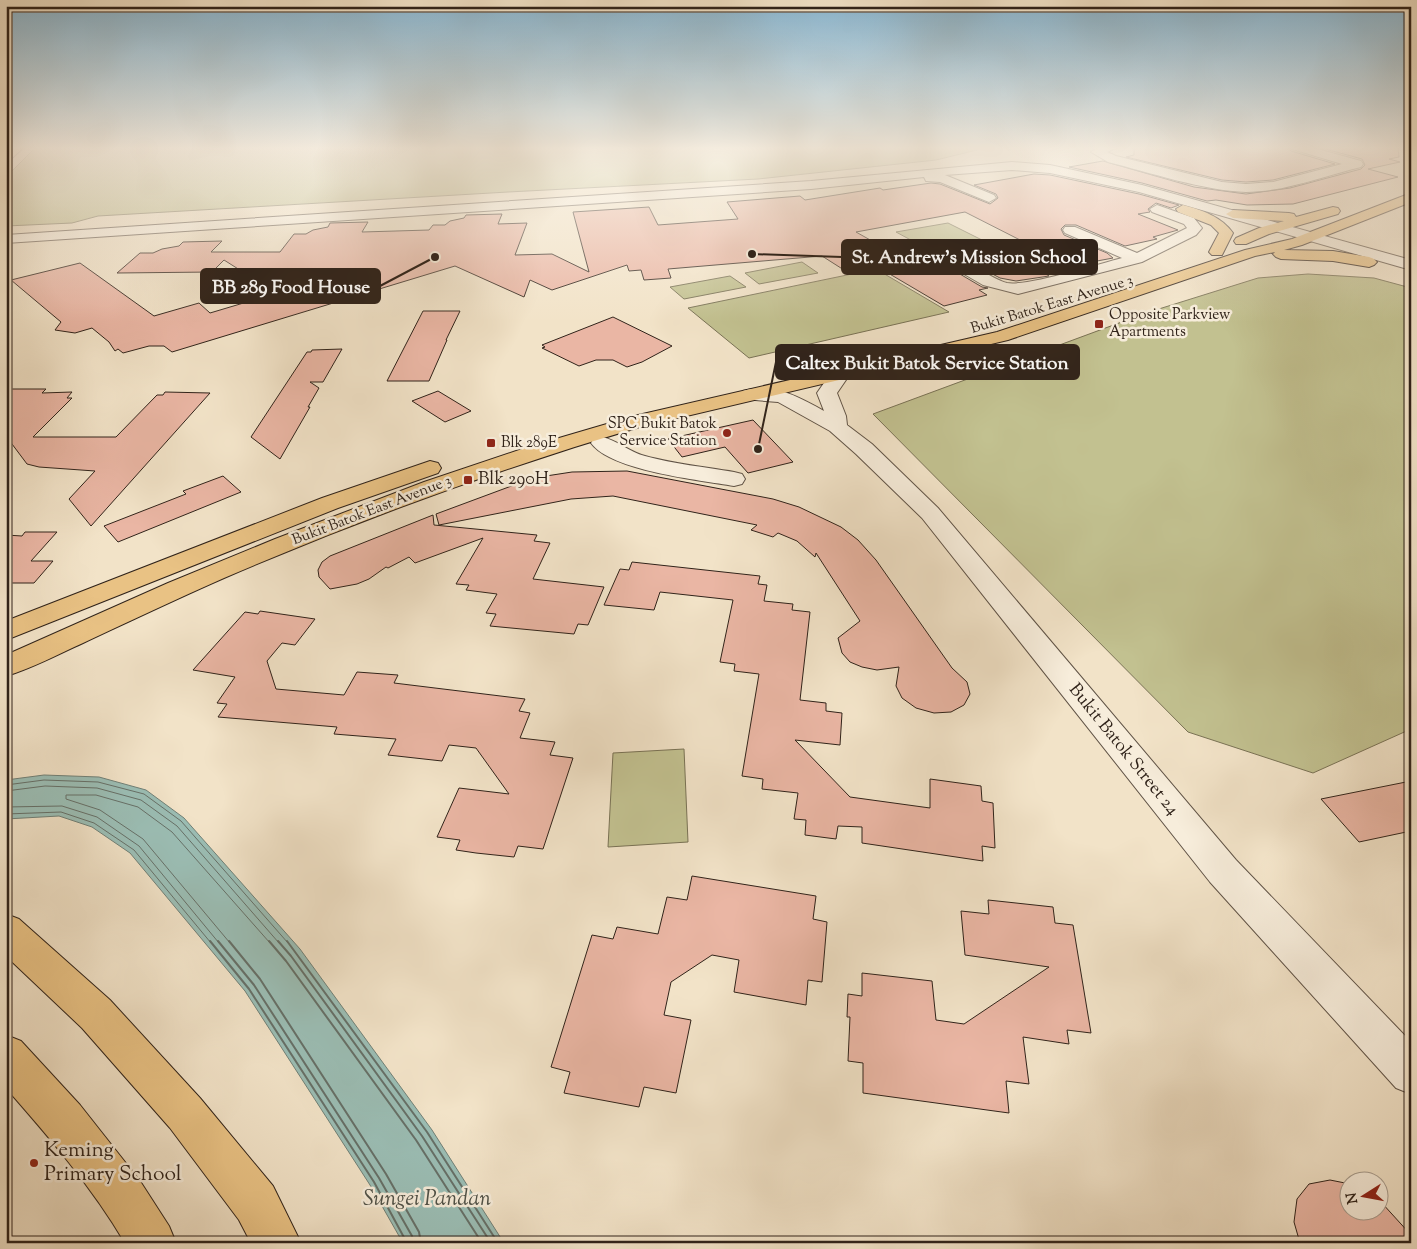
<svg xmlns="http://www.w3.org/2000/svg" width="1417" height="1249" font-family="'Sorts Mill Goudy',serif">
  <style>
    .green { fill: #c2c190; stroke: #797255 }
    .water { fill: #9bbeb5; stroke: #708077 }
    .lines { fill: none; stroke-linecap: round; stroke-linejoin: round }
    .shore-far1 { stroke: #667068; stroke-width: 1 }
    .shore { stroke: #667068; stroke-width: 2 }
    .building { fill: #eab6a4; stroke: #30231a }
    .minor-casing { stroke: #605346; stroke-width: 2 }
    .major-casing { stroke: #30231a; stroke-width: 2 }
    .minor { fill: #f7eddb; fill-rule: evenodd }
    .major { fill: #e9c284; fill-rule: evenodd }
    .poi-dot { fill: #8f2418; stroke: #f7eddb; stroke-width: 2 }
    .labels { text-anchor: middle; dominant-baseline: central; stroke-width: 5; stroke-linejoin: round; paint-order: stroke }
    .far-street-label { font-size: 15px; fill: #30231a; stroke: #f7eddb }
    .far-poi-label { font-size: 15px; fill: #30231a; stroke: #f7eddb; text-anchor: start }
    .poi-label { font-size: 18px; fill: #30231a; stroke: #f7eddb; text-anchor: start }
    .street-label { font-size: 18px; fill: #30231a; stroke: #f7eddb }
    .near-poi-label { font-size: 21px; fill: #30231a; stroke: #f7eddb; text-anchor: start }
    .near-water-label { font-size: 22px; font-style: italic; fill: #505248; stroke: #f7eddb }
    .leader { fill: none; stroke: #30231a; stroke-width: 2 }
    .callout-dot { fill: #30231a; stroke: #f7eddb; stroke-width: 2 }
    .callout { fill: #30231a; stroke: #30231a; stroke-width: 2 }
    .callout-label { font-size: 19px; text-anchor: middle; font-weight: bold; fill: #fff }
  </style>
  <rect width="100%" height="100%" fill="#f2e3c8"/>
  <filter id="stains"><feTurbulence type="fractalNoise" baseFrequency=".004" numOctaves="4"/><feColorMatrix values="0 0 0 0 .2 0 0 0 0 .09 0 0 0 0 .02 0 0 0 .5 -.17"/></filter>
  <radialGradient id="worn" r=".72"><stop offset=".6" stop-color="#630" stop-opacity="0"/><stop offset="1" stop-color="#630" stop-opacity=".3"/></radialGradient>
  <!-- green -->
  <path class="green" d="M36 147H977V150L936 160 758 179 508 192 98 216 72 223 6 226V177Z
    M948 223 986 242 933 252 896 232Z
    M802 262 818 273 759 284 745 273Z
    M876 269 949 312 749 358 688 308Z
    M1308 274 1374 278 1411 288V729L1313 773 1188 732 873 414 1146 313 1258 278Z
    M730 276 746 287 684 299 670 287Z
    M684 749 688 842 608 847 613 753Z"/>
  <!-- water -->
  <path class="water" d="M44 775 99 777 146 790 184 818 300 949 432 1130 504 1243H403L370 1185 245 991 130 853 92 827 59 816 6 819V780Z"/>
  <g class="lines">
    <!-- shore-far1 -->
    <path class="shore-far1" d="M6 785 44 780 98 782 144 794 181 821 288 943
      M6 791 45 786 97 788 141 800 177 826 279 943
      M6 807 62 806 97 817 139 846 219 943
      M6 814 61 812 94 823 134 850 211 943
      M230 943 143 839 100 810 66 799V795H96L138 807 172 832 270 943"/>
    <!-- shore -->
    <path class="shore" d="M210 941 249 989 374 1182 407 1243
      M218 941 254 985 379 1178 412 1236 413 1243
      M229 941 260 979 386 1174 419 1232 421 1243
      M269 941 286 961 416 1140 482 1243
      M278 941 291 956 422 1136 491 1243
      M287 941 427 1132 498 1243"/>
  </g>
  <!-- building -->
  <path class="building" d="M1134 147H1288L1291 151 1335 164 1273 180 1246 182 1222 180 1126 157 1134 155Z
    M1318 147H1398L1399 157 1389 159 1400 162 1368 169 1398 177 1293 204 1247 205 1216 200 1207 201 1142 183 1069 167 1103 161 1194 187 1246 194 1290 188 1361 169 1365 165 1362 159Z
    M1034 174 1050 175 1139 194 1179 205 1171 208 1156 203 1148 209 1150 212 1138 214 1178 230 1153 237 1157 239 1125 246 1076 225H1065L1061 229 1064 235 1107 253 1113 258 1044 271 1049 274H1046L1049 276 1016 281 1000 278 958 256 982 252 979 249 1024 242 965 212 856 232 913 264 936 260 982 287 988 288 979 290 987 295 944 306 871 263 844 270 822 256 668 269 671 278 644 280 641 270 629 271 627 265 552 290 530 280 524 297 455 266 172 352 164 346H149L123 353 118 349 115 351 109 342 92 328 75 333 55 330 61 322 11 280 80 263 154 316 199 303 210 313 277 293 262 284 302 271 243 272 224 260 212 272 117 273 140 253H153L162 249 179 246 183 242 222 241 211 252H280L294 234H306L313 230 328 227 330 223 368 222 362 232 429 230 433 225H445L450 221 464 218 466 215 502 214 498 224 527 223 515 255 552 254 589 272 573 212 649 207 658 225 738 219 727 202 800 196 805 200 880 188 883 190 931 183 940 184 990 204 998 198 996 194 974 185Z
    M423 311H460L446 340H447L429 381H387Z
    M613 317 672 346 642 362 627 367 613 360H596L579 366 542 348 545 347 542 345Z
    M342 349 323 382H310L319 388 308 407H310L280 459 251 437 307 352H311L312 350Z
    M6 389H46L42 393 72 392 67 398H72L33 437H116L157 395H163L165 392 210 393 91 526 69 499 95 471 39 467 27 464 6 436Z
    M438 391 471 411 445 422 412 401Z
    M753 420 793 462 748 473 725 447 682 457 668 439Z
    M627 471 773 499 799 507 841 527 858 540 876 560 952 668 967 682 970 694 964 705 951 712 934 713 916 708 902 698 896 686 899 667 877 670 862 667 850 662 842 653 838 638 860 621 816 553 815 557 797 541 778 533 773 537 751 530 757 525 613 496 571 499 439 525 436 514 533 478 572 472Z
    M223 476 241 492 118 542 104 526 186 494 183 491Z
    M433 515 434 525 537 535 534 541 550 543 533 579 604 587 588 625 578 624 574 634 490 626 496 614 486 613 497 594 466 590 469 585 456 584 483 538 415 563 409 557 388 568 386 567 369 579 357 584 330 589 319 577 318 570 322 562 330 556Z
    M25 532H57L31 561H53L34 583H11L6 588V535L22 536Z
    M632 562 760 576 758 584 767 585 764 601 793 604 792 610 810 612 800 700 826 703V711L842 713 840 745 795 740 850 797 930 808V779L981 786 982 801 993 803 995 848 982 846 983 861 862 843V827L838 826 836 839 805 835 806 820 794 819 798 793 762 789 763 779 742 776 759 674 734 671 735 664 720 662 733 600 660 592 654 610 604 605 620 569 629 570Z
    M260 611 315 619 295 645 282 643 267 661 276 689 344 695 357 672 398 675 394 683 525 699 519 711 530 713 520 738 555 742 550 755 573 758 543 849 518 846 514 857 476 853 456 850 460 840 437 837 459 788 509 794 476 748 449 745 442 761 388 755 396 739 334 734 337 727 218 717 227 704 217 703 235 677 193 670 245 612 258 614Z
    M1411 781V831L1359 842 1321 799Z
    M692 876 816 896 813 919 827 922 822 982 808 980 806 1005 734 992 739 960 712 955 671 982 664 1015 691 1020 676 1093 644 1087 639 1107 564 1093 570 1072 551 1067 592 935 613 939 617 927 658 934 667 897 687 900Z
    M988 900 1053 907 1055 923 1073 925 1091 1033 1067 1030 1069 1044 1023 1037 1029 1084 1006 1081 1009 1113 863 1093V1063L848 1061 850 1017H847L848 994 862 996V973L932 981 936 1020 964 1024 1049 967 965 955 961 911 989 914Z
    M1330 1180 1350 1184V1212H1380V1201L1381 1202 1411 1235V1243H1300L1294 1222 1297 1199 1309 1184Z"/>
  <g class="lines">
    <defs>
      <path id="minor" d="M1099 147H1118L1107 152 1116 156 1222 182 1246 184 1273 182 1342 164 1292 149 1290 147H1310L1361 161 1363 164 1361 167C1324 176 1284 192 1246 192 1205 191 1148 172 1108 162L1091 152Z
        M1400 147H1411V152Z
        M1012 162 1050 165 1142 185 1411 260V270L1139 192 1050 173 1012 170 945 175 994 195 996 198 989 202 940 182 926 181 924 177 811 189 6 243V235L811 181Z
        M1157 205 1194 218 1202 228 1196 235 1142 262 1018 294 983 285 938 259 935 256 938 253C955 249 987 278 1007 283 1025 287 1099 264 1122 258L1065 233 1063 230 1065 227H1075L1137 253 1187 228 1184 224 1152 212 1150 209Z
        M840 368 847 370 850 374 837 393 846 416 847 425 872 444 938 508 1236 860 1411 1042V1094L1396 1088 1210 882 922 518 856 454 830 431 778 402 743 399 740 395 743 391C774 383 797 396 824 411L817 393 833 370Z
        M602 437C617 440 629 452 645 456 674 464 705 467 734 472L742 474 745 479 742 484 734 486C700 480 611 471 591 443L594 438Z"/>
      <path id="major" d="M10 147H24L10 160 6 161V151Z
        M1411 193V202L1302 245 1284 250 1333 251 1369 257 1374 259 1377 262 1374 265 1369 267 1333 261 1281 259 1276 257 1273 254 1275 252 1255 256 1008 340 640 427C498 469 359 520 224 578 176 599 130 621 83 643 58 654 33 668 6 676V655L168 583 275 539 424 482 525 448 634 416 997 332 1245 250 1292 239Z
        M1183 205C1202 210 1222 217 1233 233L1222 255H1212L1209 252 1219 233 1211 225 1178 212 1176 209Z
        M1333 207 1338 208 1340 211 1338 214 1269 234 1246 244H1236L1234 241 1236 238 1259 228 1284 221 1233 218 1226 214 1233 210 1289 213 1294 214 1296 217Z
        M430 461 438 463 441 468 438 473 338 508 6 640V621L322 498Z
        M6 914 19 919 110 1000 200 1098 273 1186 301 1243H251L239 1220 170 1128 82 1028 6 956Z
        M6 1035 21 1041 80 1105 140 1181 169 1226 176 1243H125C92 1187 49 1137 6 1088Z"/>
    </defs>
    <!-- minor casing -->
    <use href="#minor" class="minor-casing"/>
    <!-- major casing -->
    <use href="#major" class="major-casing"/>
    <!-- minor -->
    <use href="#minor" class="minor"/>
    <!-- major -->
    <use href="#major" class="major"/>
  </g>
  <!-- sky -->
  <linearGradient id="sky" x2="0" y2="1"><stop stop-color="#89b8d4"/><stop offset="0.46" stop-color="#f9f2e6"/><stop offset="1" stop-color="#f9f2e6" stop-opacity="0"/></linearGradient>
  <rect width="1417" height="322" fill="url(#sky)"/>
  <!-- markers -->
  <g class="poi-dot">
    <rect x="1094" y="319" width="10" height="10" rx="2.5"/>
    <circle cx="727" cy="433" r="5"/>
    <rect x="486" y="438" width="10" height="10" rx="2.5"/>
    <rect x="463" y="475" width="10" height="10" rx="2.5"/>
    <circle cx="34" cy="1163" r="5"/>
  </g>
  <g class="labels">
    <!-- far-street labels -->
    <g class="far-street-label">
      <text transform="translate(1052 305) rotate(-17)">Bukit Batok East Avenue 3</text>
      <text transform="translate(372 511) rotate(-21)">Bukit Batok East Avenue 3</text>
    </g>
    <!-- far-poi labels -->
    <g class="far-poi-label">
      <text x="1109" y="315">Opposite Parkview<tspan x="1109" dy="17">Apartments</tspan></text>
      <text x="717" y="424" text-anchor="end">SPC Bukit Batok<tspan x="717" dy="17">Service Station</tspan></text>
      <text x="501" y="443">Blk 289E</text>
    </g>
    <!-- poi labels -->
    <g class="poi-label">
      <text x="478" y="480">Blk 290H</text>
    </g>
    <!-- street labels -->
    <g class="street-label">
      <text transform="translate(1123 750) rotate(51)">Bukit Batok Street 24</text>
    </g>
    <!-- near-poi labels -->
    <g class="near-poi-label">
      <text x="44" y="1151">Keming<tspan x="44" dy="24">Primary School</tspan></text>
    </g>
    <!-- near-water labels -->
    <g class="near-water-label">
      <text x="427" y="1200">Sungei Pandan</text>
    </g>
  </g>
  <!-- callouts -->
  <path class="leader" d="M752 254L842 257M435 257L380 286M758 449L776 362"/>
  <g class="callout-dot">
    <circle cx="752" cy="254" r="5"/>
    <circle cx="435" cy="257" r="5"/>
    <circle cx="758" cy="449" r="5"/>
  </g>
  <g class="callout">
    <rect x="842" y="240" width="255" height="34" rx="5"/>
    <rect x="201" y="269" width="179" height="34" rx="5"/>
    <rect x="776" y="345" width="303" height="34" rx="5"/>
  </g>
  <g class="callout-label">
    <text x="969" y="263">St. Andrew's Mission School</text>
    <text x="291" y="293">BB 289 Food House</text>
    <text x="927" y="369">Caltex Bukit Batok Service Station</text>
  </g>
  <!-- margin -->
  <rect width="1417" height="1249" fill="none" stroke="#f2e3c8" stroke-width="25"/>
  <rect x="8" y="8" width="1402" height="1234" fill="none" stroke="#30231a" stroke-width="2.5"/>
  <rect x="12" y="12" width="1392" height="1224" fill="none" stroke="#30231a"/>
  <!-- north arrow -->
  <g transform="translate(1364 1196) rotate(259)"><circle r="24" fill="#f7eddb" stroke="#a79c8e"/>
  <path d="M0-4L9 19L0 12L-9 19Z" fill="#8f2418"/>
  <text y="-8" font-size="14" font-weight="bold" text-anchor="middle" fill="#30231a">N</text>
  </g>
  <rect width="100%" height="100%" filter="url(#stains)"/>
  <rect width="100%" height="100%" fill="url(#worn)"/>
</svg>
